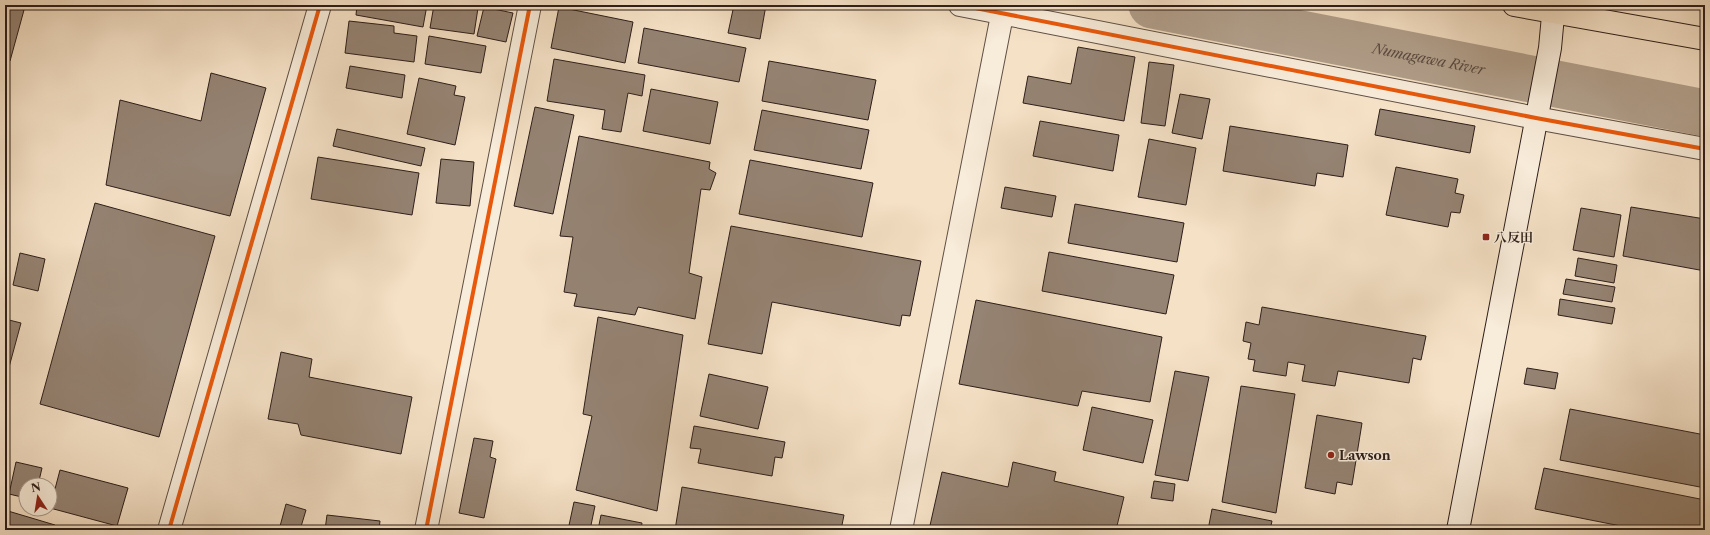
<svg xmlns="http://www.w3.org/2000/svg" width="1710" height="535" font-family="'Libre Caslon Text','Noto Serif JP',serif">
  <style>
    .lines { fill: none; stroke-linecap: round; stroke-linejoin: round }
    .river { stroke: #b19f8b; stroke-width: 47 }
    .building { fill: #958373; stroke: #2d1e19 }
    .street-casing { stroke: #5f4f44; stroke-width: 24 }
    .secondary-casing { stroke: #2d1e19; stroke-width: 24 }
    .highway-casing { stroke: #2d1e19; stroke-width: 24 }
    .street { stroke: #f8ecda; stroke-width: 22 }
    .secondary { stroke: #f8ecda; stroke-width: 22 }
    .highway { stroke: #f5e1c6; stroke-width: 22 }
    .cycleway-casing { stroke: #f8ecda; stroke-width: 6 }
    .cycleway { stroke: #e8590c; stroke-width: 4 }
    .poi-dot { fill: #8f2418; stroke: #f8ecda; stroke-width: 1.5 }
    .labels { text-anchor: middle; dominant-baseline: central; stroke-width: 3; stroke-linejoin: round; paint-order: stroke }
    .poi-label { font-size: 13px; font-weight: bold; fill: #2d1e19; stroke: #f8ecda; text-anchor: start }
    .water-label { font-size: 14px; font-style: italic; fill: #5b4b41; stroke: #f8ecda }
  </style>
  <rect width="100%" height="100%" fill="#f5e1c6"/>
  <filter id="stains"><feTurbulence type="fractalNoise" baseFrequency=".005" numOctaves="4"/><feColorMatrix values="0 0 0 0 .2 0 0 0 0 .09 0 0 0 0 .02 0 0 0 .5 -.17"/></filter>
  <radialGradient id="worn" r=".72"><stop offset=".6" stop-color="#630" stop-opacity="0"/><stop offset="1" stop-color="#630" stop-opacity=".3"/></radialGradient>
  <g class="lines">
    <!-- river -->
    <path class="river" id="s1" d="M1152 5 1705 113"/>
  </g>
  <!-- building -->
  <path class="building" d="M5 5 24 10 10 61 5 60Z
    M357 5H427L423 27 356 15Z
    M434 5H458L478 8 474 34 430 28Z
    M734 5H766L760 39 728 33Z
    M484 7 513 13 506 42 477 36Z
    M559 7 633 22 625 63 551 48Z
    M349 21 394 26V33L417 36 414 62 345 53Z
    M644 28 746 48 739 82 638 63Z
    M429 36 486 46 481 73 425 64Z
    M1078 47 1135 57 1124 121 1023 103 1028 76 1071 84Z
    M554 59 645 75 642 96 628 93 621 132 602 129 605 110 547 101Z
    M769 61 876 80 868 120 762 101Z
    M1149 62 1174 65 1165 126 1141 123Z
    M350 66 405 75 402 98 346 88Z
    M211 73 266 88 230 216 106 185 120 100 201 121Z
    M419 78 456 86 454 95 465 97 455 145 407 134Z
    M651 89 718 102 710 144 643 131Z
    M1180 94 1210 99 1202 139 1172 133Z
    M535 107 574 115 553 214 514 206Z
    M1380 109 1475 126 1470 153 1375 135Z
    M762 110 869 130 861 169 754 150Z
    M1040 121 1119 135 1113 171 1033 156Z
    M1230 126 1348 145 1343 177 1317 173 1315 186 1223 171Z
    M337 129 425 148 421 166 333 146Z
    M579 136 710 162 709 169 716 173 710 190 701 189 689 273 702 277 695 319 638 307 635 315 574 306 577 294 564 292 573 237 560 236Z
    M1149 139 1196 148 1186 205 1138 197Z
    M318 157 419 173 412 215 311 199Z
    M441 159 474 162 470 206 436 203Z
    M750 160 873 183 862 237 739 214Z
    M1396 167 1458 179 1455 193 1464 195 1460 213 1451 212 1448 227 1386 215Z
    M1005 187 1056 196 1052 217 1001 208Z
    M95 203 215 236 159 437 40 404Z
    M1075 204 1184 223 1177 262 1068 243Z
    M1631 207 1705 219V271L1623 256Z
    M1581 208 1621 215 1614 257 1573 250Z
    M731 226 921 261 910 316 902 315 900 326 772 302 762 354 708 344Z
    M1049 252 1174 275 1166 314 1042 291Z
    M20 253 45 259 38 291 13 285Z
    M1578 258 1617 265 1614 283 1575 276Z
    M1566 279 1615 287 1612 302 1563 294Z
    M1560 299 1615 308 1612 324 1558 315Z
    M976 300 1162 337 1150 402 1082 391 1078 406 959 384Z
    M1262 307 1426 336 1421 360 1413 358 1409 383 1338 371 1335 386 1302 381 1305 365 1288 362 1286 376 1253 371 1255 360 1248 359 1251 343 1243 341 1246 322 1259 325Z
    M598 317 683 335 657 511 576 490 592 416 583 414Z
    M5 319 21 323 5 382Z
    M281 352 312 359 309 377 412 397 401 454 301 435 298 424 268 419Z
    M1527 368 1558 373 1555 389 1524 384Z
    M1175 371 1209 377 1188 481 1155 475Z
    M709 374 768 387 758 429 700 416Z
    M1241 386 1295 394 1276 513 1222 502Z
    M1092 407 1153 420 1143 463 1083 450Z
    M1570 409 1705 435V488L1560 460Z
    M1317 415 1362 423 1352 485 1337 482 1335 494 1305 488Z
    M694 426 785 442 782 458 775 457 772 476 698 463 701 449 690 448Z
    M474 438 493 441 490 457 496 459 484 518 459 513Z
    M16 462 42 468 38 485H26V498L9 494Z
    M1013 462 1056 472 1054 481 1124 497 1116 530H929L942 472 1008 487Z
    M1544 468 1705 500V530H1641L1535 509Z
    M60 470 128 488 117 526 50 508Z
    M1154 481 1175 484 1173 501 1151 498Z
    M682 487 844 515 841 530H675Z
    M574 502 595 506 590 530H568Z
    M286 504 306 510 300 530H279Z
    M1212 509 1272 521 1270 530H1208Z
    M8 511 55 525 54 530H5V521Z
    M327 515 380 521 379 530H325Z
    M601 515 642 523 641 530H598Z"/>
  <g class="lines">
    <defs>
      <path id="street" d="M960 5 1536 118 1705 149
        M169 530 320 5
        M426 530 530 5
        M901 530 1004 5"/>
      <path id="secondary" d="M1458 530 1550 48 1554 5"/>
      <path id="highway" d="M1514 5 1705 39"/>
    </defs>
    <!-- street casing -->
    <use href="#street" class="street-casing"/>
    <!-- secondary casing -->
    <use href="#secondary" class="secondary-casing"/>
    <!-- highway casing -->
    <use href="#highway" class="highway-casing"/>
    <!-- street -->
    <use href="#street" class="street"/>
    <!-- secondary -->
    <use href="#secondary" class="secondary"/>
    <!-- highway -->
    <use href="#highway" class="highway"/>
    <defs>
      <path id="cycleway" d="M960 5 1536 118 1705 149
        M169 530 320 5
        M426 530 530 5"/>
    </defs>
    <!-- cycleway casing -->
    <use href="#cycleway" class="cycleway-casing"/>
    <!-- cycleway -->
    <use href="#cycleway" class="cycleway"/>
  </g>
  <!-- markers -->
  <g class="poi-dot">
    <rect x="1482" y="233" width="8" height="8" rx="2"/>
    <circle cx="1331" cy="455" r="4"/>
  </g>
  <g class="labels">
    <!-- poi labels -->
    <g class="poi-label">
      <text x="1494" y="237">八反田</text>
      <text x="1339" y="455">Lawson</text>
    </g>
    <!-- water labels -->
    <g class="water-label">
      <text stroke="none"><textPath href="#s1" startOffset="282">Numagawa River</textPath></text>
    </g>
  </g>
  <!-- margin -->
  <rect width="1710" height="535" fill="none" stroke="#f5e1c6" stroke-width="20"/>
  <rect x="6" y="6" width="1698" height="523" fill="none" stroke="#2d1e19" stroke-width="2"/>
  <rect x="10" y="10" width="1690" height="515" fill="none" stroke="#2d1e19"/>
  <!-- north arrow -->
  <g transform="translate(38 497) rotate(348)"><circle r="19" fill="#f8ecda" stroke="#a79a8d"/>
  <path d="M0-3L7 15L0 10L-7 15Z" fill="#8f2418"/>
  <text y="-6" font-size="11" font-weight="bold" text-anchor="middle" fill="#2d1e19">N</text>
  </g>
  <rect width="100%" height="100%" filter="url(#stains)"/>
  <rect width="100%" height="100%" fill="url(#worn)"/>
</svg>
